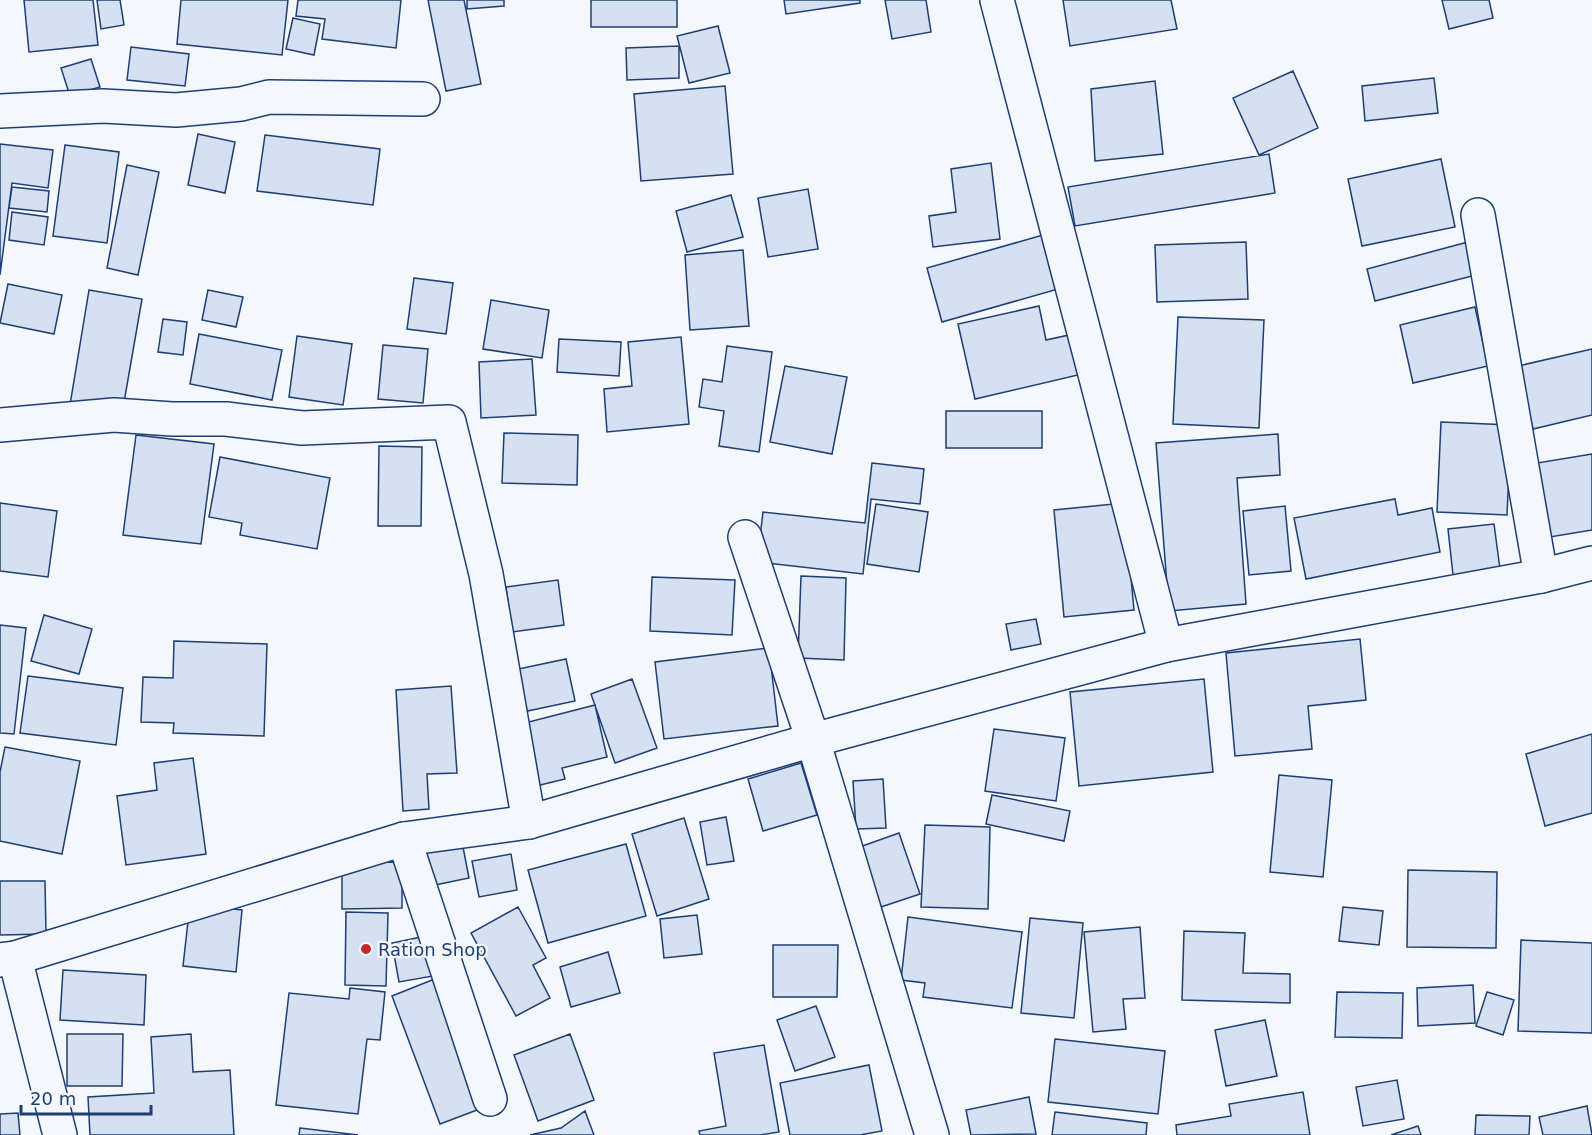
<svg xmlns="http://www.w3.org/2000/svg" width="1592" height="1135" font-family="'DejaVu Sans',sans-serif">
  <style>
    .building { fill: #d5e0f0; stroke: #1d3f73; stroke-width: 1.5 }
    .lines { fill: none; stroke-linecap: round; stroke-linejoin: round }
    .minor-casing { stroke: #1d3f73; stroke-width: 36 }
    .tertiary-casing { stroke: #1d3f73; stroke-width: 36 }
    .minor { stroke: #f4f7fb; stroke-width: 33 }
    .tertiary { stroke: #f4f7fb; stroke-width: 33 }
    .poi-dot { fill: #c62828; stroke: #f4f7fb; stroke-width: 2 }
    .labels { text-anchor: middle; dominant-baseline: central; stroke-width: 4.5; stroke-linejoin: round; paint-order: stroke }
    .poi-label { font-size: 18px; fill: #1d3f73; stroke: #f4f7fb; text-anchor: start }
  </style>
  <rect width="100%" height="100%" fill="#f4f7fb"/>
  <!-- building -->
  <path class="building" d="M24 0H93L98 45 29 52Z
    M97 0H120L124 25 101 29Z
    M181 0H288L282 55 177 44Z
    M298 0H401L396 48 322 39 325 19 296 16Z
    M428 0H464L481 84 446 91Z
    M467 0H504V6L467 9Z
    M591 0H677V27H591Z
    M784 0H860V3L786 14Z
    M885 0H926L931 32 892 39Z
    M1063 0H1171L1177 29 1070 46Z
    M1442 0H1489L1493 18 1449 29Z
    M293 18 320 24 314 55 286 49Z
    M718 26 730 73 689 83 677 36Z
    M679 46V78L627 80 626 48Z
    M131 47 189 54 185 86 127 80Z
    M91 59 100 87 70 96 61 68Z
    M1293 71 1318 128 1259 155 1233 98Z
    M1434 78 1438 113 1365 121 1362 86Z
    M1155 81 1163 154 1095 161 1091 89Z
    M725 86 733 174 641 181 634 94Z
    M198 134 235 142 225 193 188 185Z
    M265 135 380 149 373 205 257 191Z
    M0 144 53 150 48 188 12 183 0 275Z
    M65 145 119 152 107 243 53 236Z
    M1269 154 1275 193 1075 226 1068 187Z
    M1441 159 1455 227 1362 246 1348 179Z
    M991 163 1000 239 933 247 929 216 956 212 951 169Z
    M127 165 159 172 138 275 107 268Z
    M12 187 49 191 47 212 9 208Z
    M808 189 818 249 768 257 758 198Z
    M731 195 743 237 687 252 676 211Z
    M12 212 48 217 44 245 9 240Z
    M1050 233 1065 287 942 322 927 268Z
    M1246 242 1248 299 1157 302 1155 245Z
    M1468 242 1476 275 1375 301 1367 269Z
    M743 250 749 326 690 330 685 255Z
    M414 278 453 283 446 334 407 329Z
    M8 284 62 295 54 334 0 323Z
    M89 290 142 299 122 414 70 405Z
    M208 290 243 297 236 327 202 320Z
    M491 300 549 310 542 358 483 349Z
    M1039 306 1046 340 1069 335 1078 375 975 399 958 324Z
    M1475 307 1488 366 1413 383 1400 325Z
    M1178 317 1264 320 1259 428 1173 424Z
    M163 319 187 322 183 355 158 352Z
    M199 334 282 350 272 400 190 384Z
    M297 336 352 344 343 405 289 397Z
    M681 337 689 424 607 432 604 389 632 386 628 342Z
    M559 339 621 342 619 376 557 372Z
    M383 345 428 349 423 403 378 399Z
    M727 346 772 352 759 452 719 446 724 411 699 407 703 379 722 382Z
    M1592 349V415L1533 429 1518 366Z
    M532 359 536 415 481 418 479 362Z
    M785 366 847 377 832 454 770 442Z
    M946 411H1042V448H946Z
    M1441 422 1511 425 1507 515 1437 512Z
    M504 433 578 435 577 485 502 483Z
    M1278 434 1280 475 1237 478 1246 604 1169 611 1156 443Z
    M136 435 214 444 201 544 123 535Z
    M379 446 422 447 421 526H378Z
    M1592 454V530L1550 537 1537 463Z
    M220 457 330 478 317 549 240 535 242 523 209 517Z
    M872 463 924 469 920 504 871 499 863 574 757 562 763 512 865 523Z
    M1395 499 1398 515 1432 508 1440 552 1306 579 1294 518Z
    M0 503 57 511 48 577 0 571Z
    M1124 503 1134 610 1064 617 1054 510Z
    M876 504 928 512 919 572 867 564Z
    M1285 506 1291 571 1249 575 1243 511Z
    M1494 524 1500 569 1453 575 1448 529Z
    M801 576 846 578 844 660 798 658Z
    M652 577 735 580 732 635 650 631Z
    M558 580 564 625 512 632 506 587Z
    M44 615 92 629 79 674 31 661Z
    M1036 619 1041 644 1011 650 1006 624Z
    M0 625 26 628 14 734 0 733Z
    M1360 639 1366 700 1308 706 1312 749 1235 756 1226 653Z
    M174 641 267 644 264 736 173 733 174 723 141 722 143 677 173 678Z
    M769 648 778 726 664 739 655 662Z
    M566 659 575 701 518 713 509 671Z
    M28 676 123 688 116 745 20 733Z
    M632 679 657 748 615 763 591 694Z
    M1204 679 1213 772 1079 786 1070 692Z
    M451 686 457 773 427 774 429 809 403 811 396 690Z
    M595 705 607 757 562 768 565 779 532 787 517 725Z
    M994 729 1065 738 1056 801 985 791Z
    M1592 734V813L1545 826 1526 754Z
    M5 747 80 761 62 854 0 841V772Z
    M193 758 206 854 126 865 117 796 157 790 154 763Z
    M801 763 817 815 763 831 748 779Z
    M1279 775 1332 780 1323 877 1270 872Z
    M883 779 886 828 856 829 853 781Z
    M992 795 1070 811 1064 841 986 824Z
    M726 817 734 861 707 865 700 822Z
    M684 818 709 899 657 916 632 834Z
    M925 825 990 827 988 909 921 907Z
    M899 833 920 894 875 909 854 849Z
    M462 842 469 878 430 886 423 849Z
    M626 844 646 916 548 943 528 870Z
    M511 854 517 890 479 897 472 861Z
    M402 862V908L342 909V863Z
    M1408 870 1497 872 1496 948 1407 947Z
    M0 881H45L46 934 0 935Z
    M190 904 242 910 236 972 183 966Z
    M518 907 546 958 533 965 550 998 516 1016 471 933Z
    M1343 907 1383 911 1379 945 1339 941Z
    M346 912 388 913 386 986 345 985Z
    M697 915 702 954 664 958 660 919Z
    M908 917 1022 932 1012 1008 923 997 925 983 901 980Z
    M1030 918 1083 923 1074 1018 1021 1013Z
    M1140 927 1145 998 1123 999 1126 1029 1093 1032 1084 932Z
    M1184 931 1245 933 1243 973 1290 974V1003L1182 1000Z
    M426 936 433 976 399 982 392 943Z
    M1521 940 1592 943V1033L1518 1031Z
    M773 945H838L837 997H773Z
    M608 952 620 993 571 1007 560 967Z
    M63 970 146 975 144 1025 60 1020Z
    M437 978 485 1107 440 1124 392 996Z
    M1473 985 1475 1023 1418 1026 1417 988Z
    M350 988 385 992 380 1040 367 1039 358 1114 276 1105 289 993 349 999Z
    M1337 992 1403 993 1402 1038 1335 1037Z
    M1487 992 1514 1000 1503 1035 1476 1026Z
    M816 1006 835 1057 795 1071 777 1020Z
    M1265 1020 1277 1076 1226 1086 1215 1030Z
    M67 1034H123L122 1086H67Z
    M191 1034 193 1072 230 1070 234 1135H90L88 1097 154 1093 151 1037Z
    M570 1034 594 1100 538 1121 514 1055Z
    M1055 1039 1165 1051 1158 1114 1048 1102Z
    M764 1045 779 1132 760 1135H700L699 1131 726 1126 714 1053Z
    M869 1065 882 1131 860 1135H790L780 1083Z
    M1397 1080 1404 1119 1363 1126 1356 1087Z
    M1303 1092 1310 1135H1177L1176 1125 1231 1116 1229 1104Z
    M1029 1097 1036 1134 971 1135 966 1110Z
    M1587 1106 1592 1135H1543L1539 1117Z
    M585 1111 594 1135H530L561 1128Z
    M1055 1112 1147 1123 1146 1135H1052Z
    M18 1113 20 1135H0V1114Z
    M1476 1115 1530 1116 1529 1135H1475Z
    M1418 1126 1421 1135H1391Z
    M300 1128 358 1135H299Z"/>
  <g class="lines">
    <defs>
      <path id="minor" d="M997 0 1166 645
        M0 111 103 106 176 110 241 104 269 97 423 99
        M1478 215 1541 576
        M0 425 114 415 172 419H226L302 428 449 422 486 574 529 822
        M745 537 813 740 932 1135
        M404 839 490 1099
        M15 958 60 1135"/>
      <path id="tertiary" d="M0 960 15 958 404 839 529 822 813 740 1166 645 1541 576 1592 563"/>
    </defs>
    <!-- minor casing -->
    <use href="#minor" class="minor-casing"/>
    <!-- tertiary casing -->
    <use href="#tertiary" class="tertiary-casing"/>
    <!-- minor -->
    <use href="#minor" class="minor"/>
    <!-- tertiary -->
    <use href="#tertiary" class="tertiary"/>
  </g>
  <!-- markers -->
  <circle class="poi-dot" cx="366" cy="949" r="6"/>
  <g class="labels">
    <!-- poi labels -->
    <g class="poi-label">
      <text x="378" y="949">Ration Shop</text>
    </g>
  </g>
  <!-- scale -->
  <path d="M21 1105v9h130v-9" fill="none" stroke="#1d3f73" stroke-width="3"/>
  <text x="30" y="1105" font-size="18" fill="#1d3f73" stroke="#f4f7fb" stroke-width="4.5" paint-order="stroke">20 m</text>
</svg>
